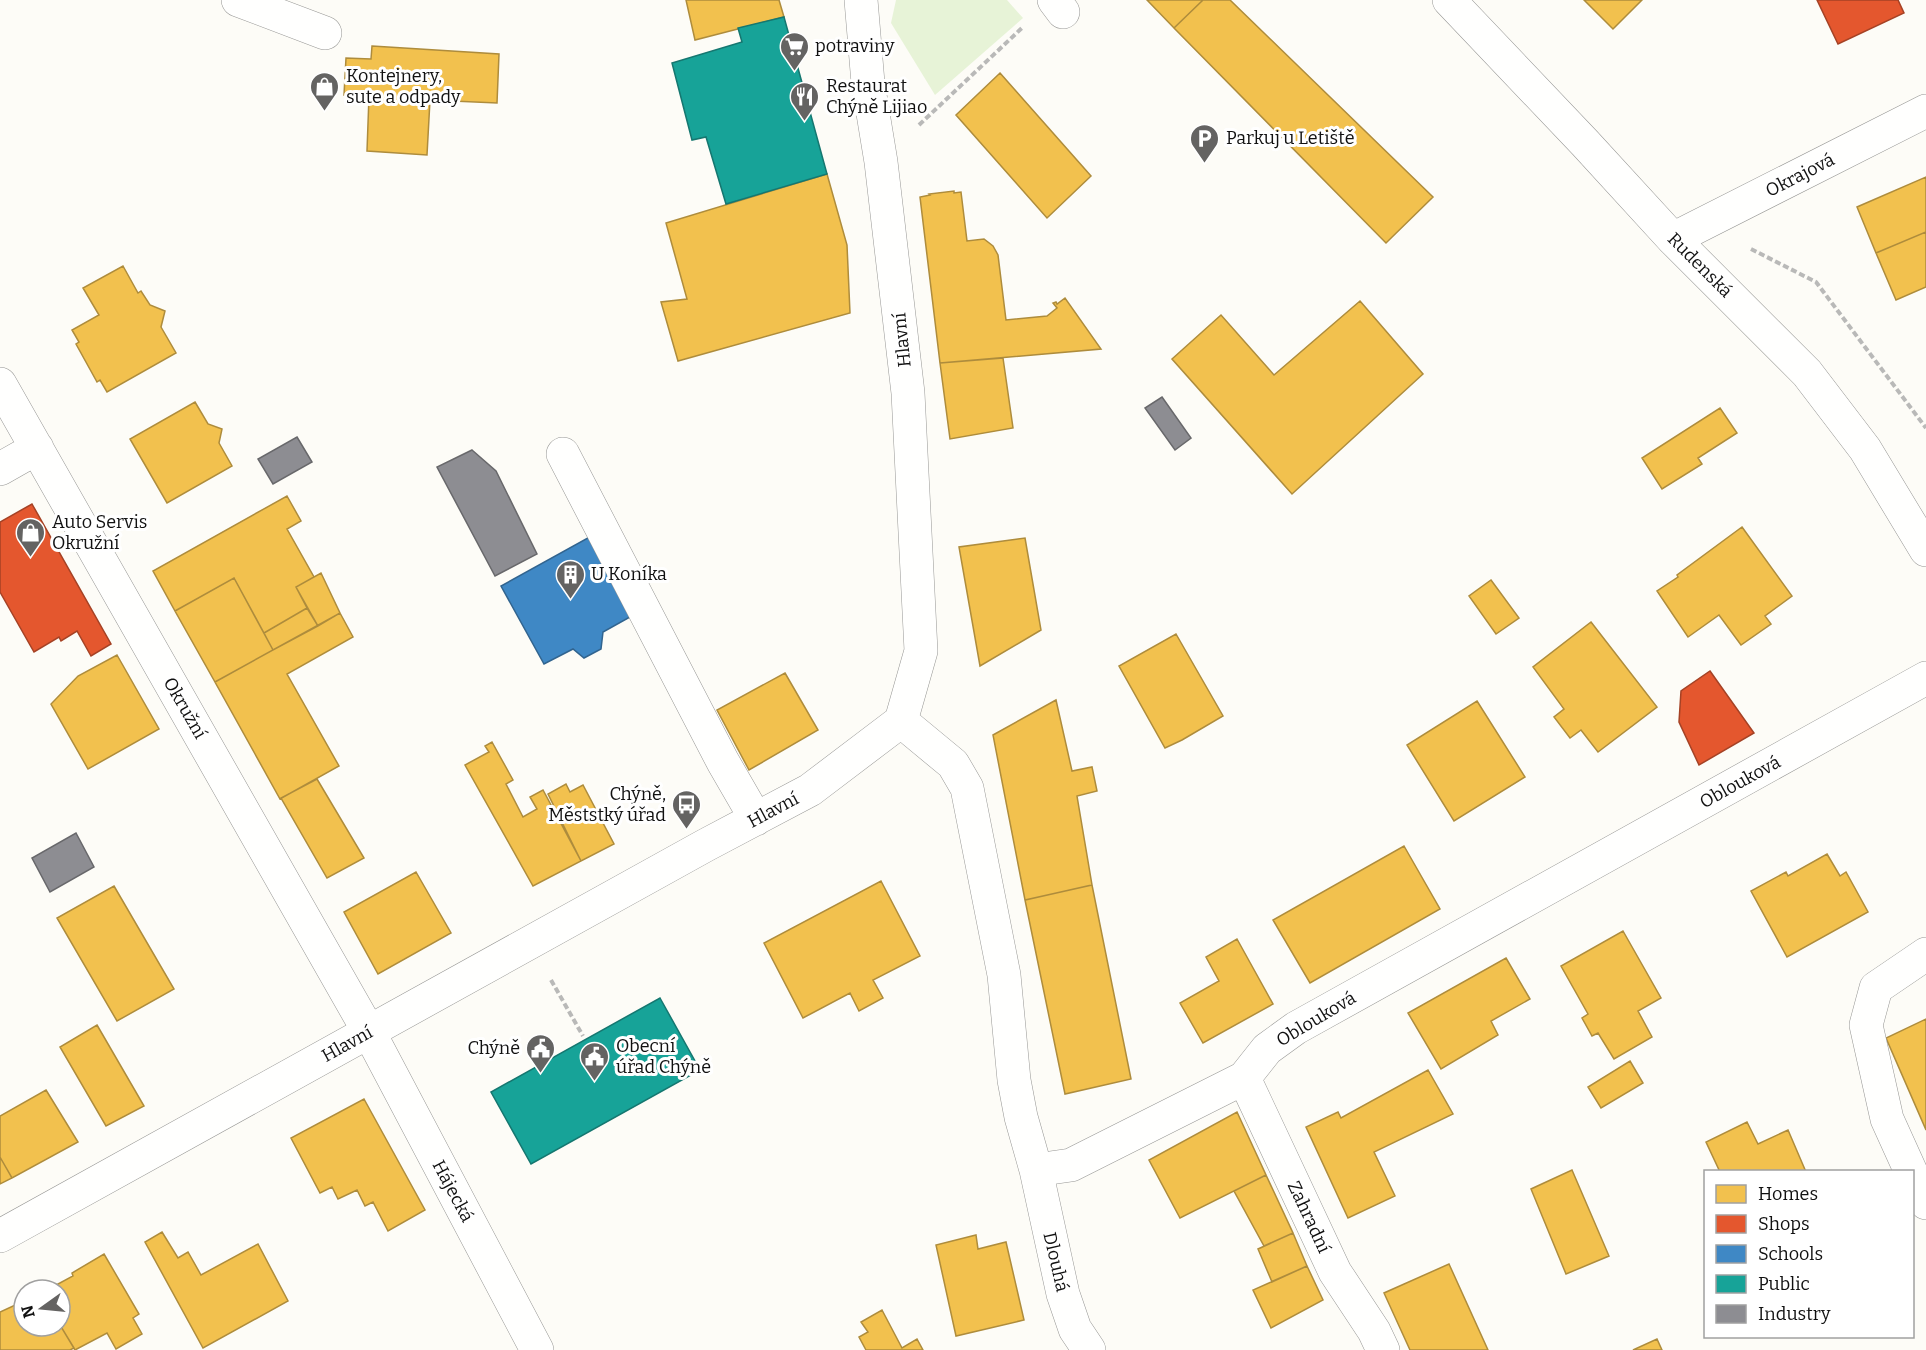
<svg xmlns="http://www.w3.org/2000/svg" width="1926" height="1350" font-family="Bitter,serif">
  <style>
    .green { fill: #e7f3d7 }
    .homes { fill: #f2c14e; stroke: #ae8c3c; stroke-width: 1.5 }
    .shops { fill: #e4572e; stroke: #a54225; stroke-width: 1.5 }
    .schools { fill: #3f88c5; stroke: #31648f; stroke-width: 1.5 }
    .public { fill: #17a398; stroke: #157770; stroke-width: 1.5 }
    .industry { fill: #8d8d92; stroke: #68686b; stroke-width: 1.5 }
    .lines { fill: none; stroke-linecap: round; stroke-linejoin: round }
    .minor-casing { stroke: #979795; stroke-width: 34 }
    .path { stroke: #b9b9b8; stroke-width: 4; stroke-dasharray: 6 3; stroke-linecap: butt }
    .minor { stroke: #fffffe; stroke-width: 33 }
    .labels { text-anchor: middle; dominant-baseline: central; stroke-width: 6; stroke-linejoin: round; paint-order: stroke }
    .poi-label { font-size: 18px; fill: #111; stroke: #fff; text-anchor: start }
    .street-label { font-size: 18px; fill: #111; stroke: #fff }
  </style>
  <rect width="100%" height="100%" fill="#fdfcf7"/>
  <!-- green -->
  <path class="green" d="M896 0H1007L1023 18 935 95 891 23Z"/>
  <!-- homes -->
  <path class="homes" d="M686 0H779L784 17 695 40Z
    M1147 0H1203L1174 28Z
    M1203 0H1230L1433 197 1386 243 1174 28Z
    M1584 0H1642L1613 29Z
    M372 46 499 54 497 103 430 100 427 155 367 151 369 96 344 95 346 58 371 59Z
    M1000 73 1091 176 1047 218 956 115Z
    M827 174 847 245 850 313 678 361 661 302 687 299 666 223Z
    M1926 177V232L1876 253 1857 207Z
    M954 191V193L961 192 967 241 984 239 993 246 998 255 1006 320 1047 316 1057 308 1053 303 1056 302 1057 304 1065 298 1101 349 940 363 920 197 930 195 929 194Z
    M1926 232V287L1896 300 1876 253Z
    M123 266 138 293 141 291 150 305 165 311 161 327 176 353 107 392 100 380 97 382 76 344 79 342 72 330 99 315 83 288Z
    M1360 301 1423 374 1292 494 1172 359 1221 315 1274 375Z
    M1003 358 1013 428 950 439 940 363Z
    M195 402 208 424 222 429 219 443 232 466 167 503 130 439Z
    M1720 408 1737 433 1698 458 1702 464 1662 489 1642 458Z
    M287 496 301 521 287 529 314 577 296 587 307 608 264 633 234 578 175 611 153 571Z
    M1742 527 1792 596 1765 616 1771 624 1741 645 1719 615 1688 637 1657 591 1678 577 1677 575Z
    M1025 538 1041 630 980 666 959 547Z
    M321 573 340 613 318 626 296 587Z
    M234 578 273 650 215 682 175 611Z
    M1491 580 1519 618 1496 634 1469 596Z
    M307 608 318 626 273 650 264 633Z
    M340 613 353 637 287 674 339 766 280 799 215 682Z
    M1591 622 1657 707 1598 752 1581 730 1570 738 1554 717 1564 709 1533 667Z
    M1176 634 1223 716 1182 740 1165 748 1119 666Z
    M117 655 159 729 88 769 51 704 78 676Z
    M785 673 818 730 749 770 717 710Z
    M1056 700 1072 771 1092 767 1097 791 1077 796 1092 885 1025 900 993 735Z
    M1477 701 1525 777 1454 821 1407 745Z
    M492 742 513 780 506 784 523 817 537 809 530 797 543 790 581 861 533 886 465 765 489 752 485 746Z
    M317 779 364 858 327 878 281 798Z
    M566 784 570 792 583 785 614 844 581 861 548 794Z
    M1404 846 1440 909 1310 983 1273 920Z
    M1827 854 1840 876 1846 872 1868 912 1787 957 1751 891 1786 872 1788 876Z
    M416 872 451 933 378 974 344 912Z
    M881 881 920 956 873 980 883 998 859 1011 850 993 803 1018 764 943Z
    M1092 885 1131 1079 1065 1094 1025 900Z
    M114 886 174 989 117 1021 57 918Z
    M1623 931 1661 998 1638 1011 1652 1037 1614 1059 1598 1033 1592 1036 1582 1018 1588 1014 1561 966Z
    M1237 939 1273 1004 1203 1043 1180 1003 1219 981 1206 957Z
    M1506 958 1530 999 1491 1021 1498 1035 1441 1069 1408 1013Z
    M1926 1019V1130L1886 1038Z
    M97 1025 144 1106 106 1126 60 1047Z
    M1630 1061 1643 1083 1601 1108 1588 1087Z
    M1428 1070 1453 1114 1374 1152 1395 1196 1348 1218 1306 1127 1338 1112 1341 1118Z
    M46 1090 78 1142 12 1178 0 1157V1116Z
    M364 1099 425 1210 388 1231 373 1202 365 1206 357 1190 338 1199 332 1187 320 1193 291 1138Z
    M1237 1112 1266 1175 1180 1218 1149 1160Z
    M1747 1122 1758 1144 1788 1130 1806 1172H1720L1706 1142Z
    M0 1157 12 1178 0 1184Z
    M1572 1170 1609 1256 1566 1274 1531 1189Z
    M1266 1175 1293 1233 1264 1246 1234 1191Z
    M162 1232 178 1258 188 1252 201 1275 258 1244 288 1301 203 1348 145 1242Z
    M1293 1233 1307 1266 1272 1282 1258 1249Z
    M976 1235 978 1249 1006 1242 1024 1320 956 1336 936 1245Z
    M104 1254 139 1314 133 1318 142 1334 116 1349 107 1333 75 1350 60 1325V1290H47L73 1276 72 1273Z
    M1449 1264 1488 1350H1410L1384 1293Z
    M1307 1266 1323 1300 1271 1328 1253 1290Z
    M24 1301V1326L60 1325 74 1348 70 1350H0V1312Z
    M882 1310 902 1348 917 1339 923 1350H866L859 1337 868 1332 861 1322Z
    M1657 1339 1662 1350H1633Z"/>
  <!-- shops -->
  <path class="shops" d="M1817 0H1898L1904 13 1838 44Z
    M32 504 111 644 91 656 77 631 61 641 59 637 34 652 0 592V522Z
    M1710 671 1754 733 1699 765 1679 722 1681 691Z"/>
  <!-- schools -->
  <path class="schools" d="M595 534 639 612 603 632 601 649 584 658 573 649 544 664 501 586Z"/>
  <!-- public -->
  <path class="public" d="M784 17 827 174 726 204 706 137 692 140 672 63 742 42 738 28Z
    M660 998 700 1070 531 1164 491 1092Z"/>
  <!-- industry -->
  <path class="industry" d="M1162 397 1191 438 1175 450 1145 408Z
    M297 437 312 462 273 484 258 459Z
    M472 450 496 471 537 554 495 576 437 467Z
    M76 833 94 867 50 892 32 858Z"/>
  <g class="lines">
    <defs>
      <path id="minor" d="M238 0 325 33
        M1054 0 1063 12
        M1449 0 1585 143 1673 239 1807 373 1865 449 1926 550
        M1673 239 1926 111
        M0 384 369 1032 537 1350
        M563 454 723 762 756 819
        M0 469 37 448
        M901 721 953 764 967 788 1004 975 1014 1080 1021 1117 1036 1170 1071 1165 1244 1078 1267 1049 1296 1028 1926 678
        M1244 1078 1335 1272 1374 1331 1383 1350
        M1036 1170 1063 1294 1075 1329 1089 1350
        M1911 1172 1887 1119 1866 1025 1876 988 1926 954
        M1912 1174 1926 1203
        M0 1236 706 845 810 790 901 721 921 651 908 393 881 162 868 83 861 0"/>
    </defs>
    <!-- minor casing -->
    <use href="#minor" class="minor-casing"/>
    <!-- path -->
    <path class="path" d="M919 125 1023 27
      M1751 249 1816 282 1926 428
      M551 980 583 1036"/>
    <!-- minor -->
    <use href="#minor" class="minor"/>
  </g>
  <!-- icons -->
  <defs>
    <symbol id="supermarket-pin" viewBox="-11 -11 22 30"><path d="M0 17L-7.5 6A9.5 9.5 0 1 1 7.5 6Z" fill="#646362" stroke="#fff"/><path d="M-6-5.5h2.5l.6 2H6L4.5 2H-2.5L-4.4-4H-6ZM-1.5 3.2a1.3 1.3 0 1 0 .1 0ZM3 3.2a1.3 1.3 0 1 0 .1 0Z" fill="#fff"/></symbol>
    <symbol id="shop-pin" viewBox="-11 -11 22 30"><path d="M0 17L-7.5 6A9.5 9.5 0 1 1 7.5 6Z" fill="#646362" stroke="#fff"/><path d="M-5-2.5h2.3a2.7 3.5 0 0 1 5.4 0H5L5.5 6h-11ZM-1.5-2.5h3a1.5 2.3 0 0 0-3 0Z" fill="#fff"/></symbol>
    <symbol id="restaurant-pin" viewBox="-11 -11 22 30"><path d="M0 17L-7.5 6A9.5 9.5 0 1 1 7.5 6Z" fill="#646362" stroke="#fff"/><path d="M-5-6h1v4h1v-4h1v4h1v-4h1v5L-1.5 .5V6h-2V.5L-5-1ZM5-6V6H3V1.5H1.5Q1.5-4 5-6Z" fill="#fff"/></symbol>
    <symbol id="parking-pin" viewBox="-11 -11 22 30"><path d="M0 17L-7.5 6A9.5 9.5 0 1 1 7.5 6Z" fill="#646362" stroke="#fff"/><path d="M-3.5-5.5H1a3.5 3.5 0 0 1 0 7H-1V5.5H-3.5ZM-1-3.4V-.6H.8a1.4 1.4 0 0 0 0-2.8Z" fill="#fff"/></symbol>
    <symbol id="building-pin" viewBox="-11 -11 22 30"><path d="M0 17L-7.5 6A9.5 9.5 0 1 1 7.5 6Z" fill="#646362" stroke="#fff"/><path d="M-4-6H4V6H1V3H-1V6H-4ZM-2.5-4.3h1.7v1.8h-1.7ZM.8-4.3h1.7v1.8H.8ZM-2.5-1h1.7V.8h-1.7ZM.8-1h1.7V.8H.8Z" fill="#fff"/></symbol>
    <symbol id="bus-pin" viewBox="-11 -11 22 30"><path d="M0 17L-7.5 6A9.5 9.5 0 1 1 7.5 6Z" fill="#646362" stroke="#fff"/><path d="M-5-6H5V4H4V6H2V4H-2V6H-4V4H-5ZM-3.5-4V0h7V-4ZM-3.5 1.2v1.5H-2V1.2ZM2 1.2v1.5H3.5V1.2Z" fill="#fff"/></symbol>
    <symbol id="civic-pin" viewBox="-11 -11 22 30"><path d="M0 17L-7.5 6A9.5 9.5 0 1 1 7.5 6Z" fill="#646362" stroke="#fff"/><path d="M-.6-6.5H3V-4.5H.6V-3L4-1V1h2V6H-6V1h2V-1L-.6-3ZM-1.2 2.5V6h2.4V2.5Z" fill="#fff"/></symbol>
  </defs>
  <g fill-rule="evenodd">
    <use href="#supermarket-pin" x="778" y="30" width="33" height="45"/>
    <use href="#shop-pin" x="308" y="70" width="33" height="45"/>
    <use href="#restaurant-pin" x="788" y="80" width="33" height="45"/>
    <use href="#parking-pin" x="1188" y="122" width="33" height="45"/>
    <use href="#shop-pin" x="14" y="516" width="33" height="45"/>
    <use href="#building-pin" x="554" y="558" width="33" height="45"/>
    <use href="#bus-pin" x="670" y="788" width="33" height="45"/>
    <use href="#civic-pin" x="524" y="1032" width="33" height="45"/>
    <use href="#civic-pin" x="578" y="1040" width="33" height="45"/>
  </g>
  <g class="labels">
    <!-- poi labels -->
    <g class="poi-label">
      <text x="815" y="46">potraviny</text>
      <text x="346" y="76">Kontejnery,<tspan x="346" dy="21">sute a odpady</tspan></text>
      <text x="826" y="86">Restaurat<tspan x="826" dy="21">Chýně Lijiao</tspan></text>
      <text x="1226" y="138">Parkuj u Letiště</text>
      <text x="52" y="522">Auto Servis<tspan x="52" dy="21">Okružní</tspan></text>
      <text x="591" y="574">U Koníka</text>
      <text x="666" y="794" text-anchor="end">Chýně,<tspan x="666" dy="21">Měststký úřad</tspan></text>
      <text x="616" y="1046">Obecní<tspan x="616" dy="21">úřad Chýně</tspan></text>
      <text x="520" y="1048" text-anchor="end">Chýně</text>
    </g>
    <!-- street labels -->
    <g class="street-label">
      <text transform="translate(1800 175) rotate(-27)">Okrajová</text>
      <text transform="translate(1700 265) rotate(45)">Rudenská</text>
      <text transform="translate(902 340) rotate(-96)">Hlavní</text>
      <text transform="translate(185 708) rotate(60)">Okružní</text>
      <text transform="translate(1740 782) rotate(-29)">Oblouková</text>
      <text transform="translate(773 810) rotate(-28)">Hlavní</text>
      <text transform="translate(1316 1019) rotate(-31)">Oblouková</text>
      <text transform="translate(347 1044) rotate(-29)">Hlavní</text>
      <text transform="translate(453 1191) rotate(62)">Hájecká</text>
      <text transform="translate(1309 1217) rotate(65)">Zahradní</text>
      <text transform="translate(1056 1262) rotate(77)">Dlouhá</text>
    </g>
  </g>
  <!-- legend -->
  <rect x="1704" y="1170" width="210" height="168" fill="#ffffff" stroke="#a0a0a0" stroke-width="1.5"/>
  <rect x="1716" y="1185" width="30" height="18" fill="#f2c14e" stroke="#a0a0a0" stroke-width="1.5"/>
  <text x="1758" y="1200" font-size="18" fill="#111111">Homes</text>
  <rect x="1716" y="1215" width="30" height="18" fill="#e4572e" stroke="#a0a0a0" stroke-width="1.5"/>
  <text x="1758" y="1230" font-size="18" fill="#111111">Shops</text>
  <rect x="1716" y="1245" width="30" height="18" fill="#3f88c5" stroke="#a0a0a0" stroke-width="1.5"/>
  <text x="1758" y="1260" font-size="18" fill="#111111">Schools</text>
  <rect x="1716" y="1275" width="30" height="18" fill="#17a398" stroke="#a0a0a0" stroke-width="1.5"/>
  <text x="1758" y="1290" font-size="18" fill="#111111">Public</text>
  <rect x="1716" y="1305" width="30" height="18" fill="#8d8d92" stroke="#a0a0a0" stroke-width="1.5"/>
  <text x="1758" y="1320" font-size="18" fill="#111111">Industry</text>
  <!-- north arrow -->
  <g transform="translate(42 1308) rotate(255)"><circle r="28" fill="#ffffff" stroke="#a0a0a0" stroke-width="1.5"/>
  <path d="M0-4.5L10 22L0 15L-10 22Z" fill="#646362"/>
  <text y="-9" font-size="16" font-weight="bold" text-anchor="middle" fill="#111111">N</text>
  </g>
</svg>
